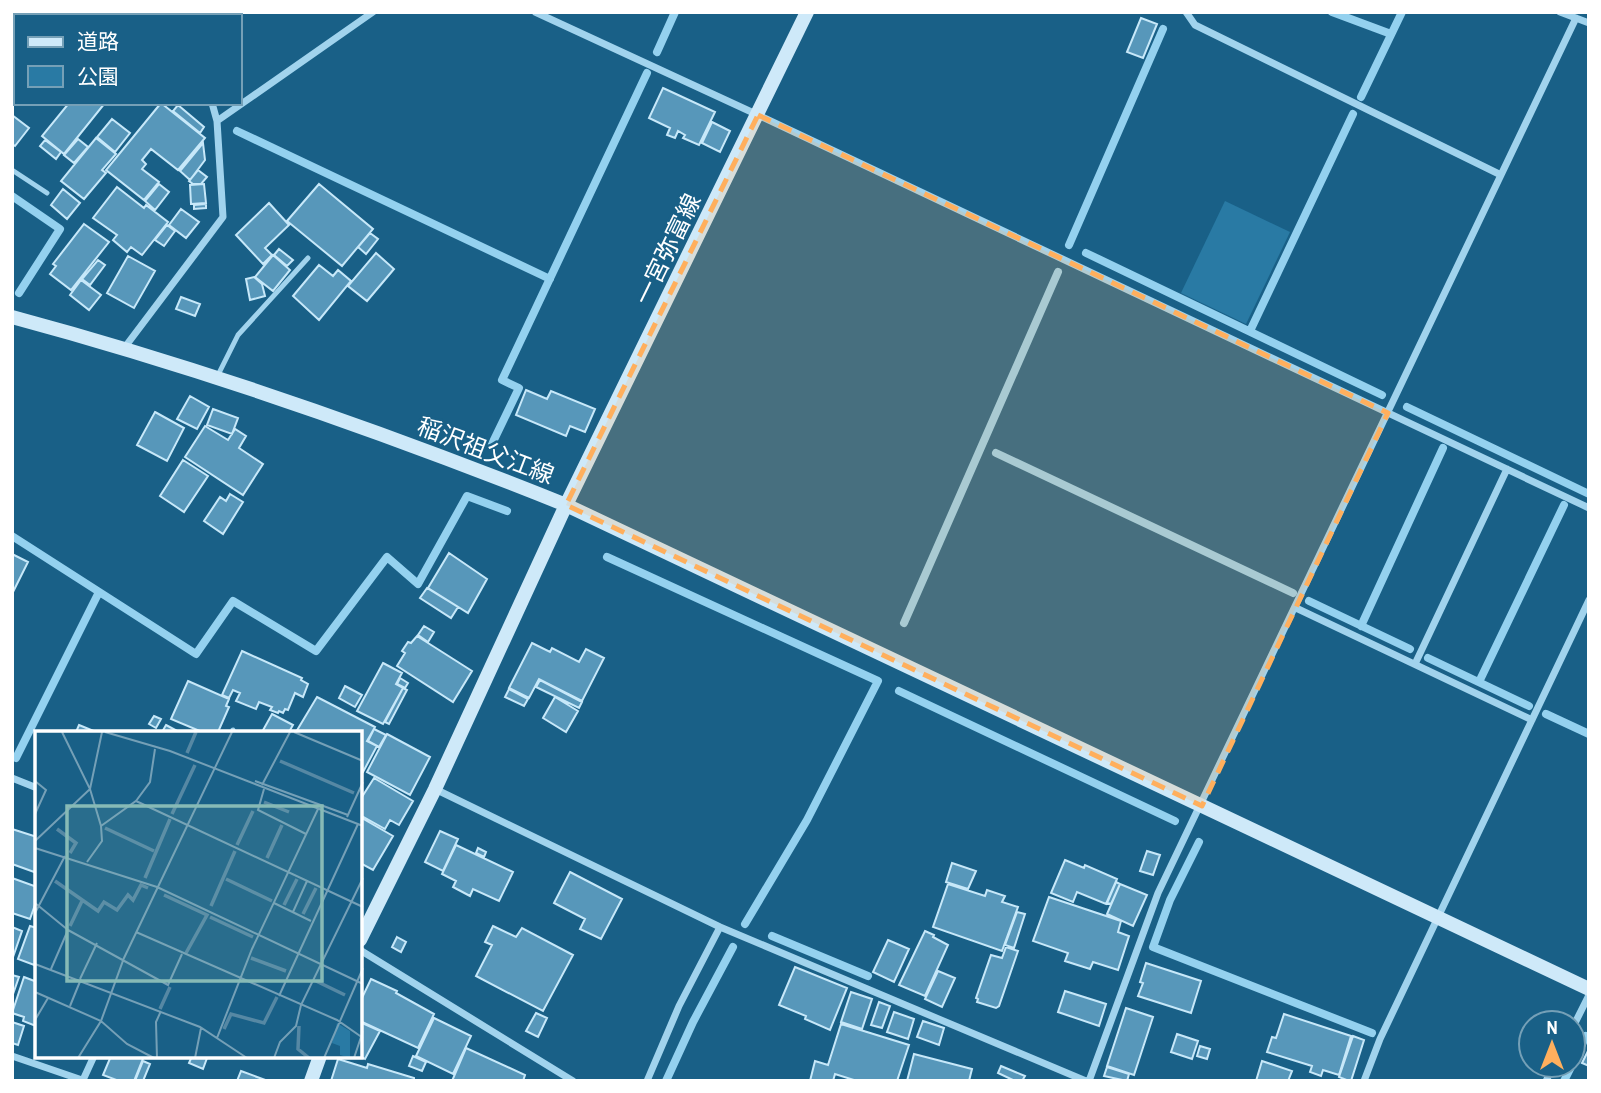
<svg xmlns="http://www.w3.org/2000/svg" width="1601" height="1093" font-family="'Archivo Narrow','Noto Sans JP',sans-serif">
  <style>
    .green { fill: #297aa4 }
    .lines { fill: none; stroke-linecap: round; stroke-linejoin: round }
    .stream { stroke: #94d1ef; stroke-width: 8 }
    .building { fill: #5797ba; stroke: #c7e8f9; stroke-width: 2 }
    .lane { stroke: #a1d3ed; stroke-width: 5 }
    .street { stroke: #a1d3ed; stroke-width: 7 }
    .secondary { stroke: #cee9f9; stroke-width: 14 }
    .marked { fill: #ffaf5d; fill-opacity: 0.2; stroke: #ffaf5d; stroke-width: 5; stroke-dasharray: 14 9; stroke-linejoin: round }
    .labels { text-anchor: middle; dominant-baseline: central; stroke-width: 5; stroke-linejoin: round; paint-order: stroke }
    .street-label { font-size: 24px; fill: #fff; stroke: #196087 }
    .inset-river { fill: none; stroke: #5688a4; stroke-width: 3.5 }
    .inset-road { fill: none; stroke: #75a0b7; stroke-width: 2 }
    .view { fill: #87bab6; fill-opacity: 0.15; stroke: #87bab6; stroke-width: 3.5 }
    .inset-edge { fill: none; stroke: #fff; stroke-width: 3.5 }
  </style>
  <rect width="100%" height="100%" fill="#196087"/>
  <!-- green -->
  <path class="green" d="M1225 201 1290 232 1246 324 1181 293Z"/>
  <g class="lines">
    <!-- stream -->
    <path class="stream" d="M1332 12 1391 34
      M657 52 675 12
      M1361 97 1402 12
      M237 131 550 279
      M12 196 60 229 19 293
      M1069 245 1163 29
      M1086 253 1382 395
      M1250 331 1353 114
      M1407 407 1589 494
      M491 446 519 388 502 380 647 73
      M996 453 1293 593
      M12 536 196 654 233 601 316 651 387 557 418 584 467 496 507 511
      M607 557 878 681 807 820 745 924
      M1309 601 1410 649
      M904 623 1058 272
      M1361 626 1443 448
      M1428 658 1529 706
      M1479 682 1564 505
      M899 691 1175 821
      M1546 714 1589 734
      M16 758 99 592
      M1199 842 1170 900 1153 947 1372 1033
      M772 936 868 976
      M1573 1063 1586 1036
      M666 1081 693 1022 733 947
      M1564 1081 1572 1065"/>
  </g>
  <!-- building -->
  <path class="building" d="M69 12H145L147 14 145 16H73Z
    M1141 18 1157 24 1143 58 1127 52Z
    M663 88 715 112 699 145 683 138 685 135 678 131 675 138 667 135 670 128 649 118Z
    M69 103H105L64 154 42 136Z
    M161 103 205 138 178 170 151 149 142 160 146 164 142 169 159 182 144 200 106 170Z
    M178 105 204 127 200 133 173 111Z
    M12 115 29 128 15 146 12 144Z
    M112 119 130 133 115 152 97 137Z
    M712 122 730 131 720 152 702 143Z
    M96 138 116 154 102 170 106 173 84 199 61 181Z
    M78 139 88 147 74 163 64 155Z
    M45 140 61 152 56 159 40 146Z
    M203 143 205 160 190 180 180 171Z
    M198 170 207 177 201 184H193L189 181Z
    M159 184 169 192 155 210 145 201Z
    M204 184 206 203 191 204 190 185Z
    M319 184 373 229 342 266 287 221Z
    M117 187 144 208 146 205 168 222 142 255 131 247 127 252 113 240 117 235 93 218Z
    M63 189 80 203 67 219 51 205Z
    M269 203 289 225 265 248 272 255 263 264 236 235Z
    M206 204V208L194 209V205Z
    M181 209 199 222 186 238 169 225Z
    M84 224 109 242 71 290 50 274 56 266 53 264Z
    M167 225 175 231 164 246 155 240Z
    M370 233 378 239 366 254 358 247Z
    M279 249 293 260 287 266 274 255Z
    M376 253 394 269 367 301 348 286Z
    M273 255 290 270 273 291 255 277Z
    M128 256 155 271 134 308 107 293Z
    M98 260 105 265 90 285 82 279Z
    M319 265 333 276 338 270 351 281 319 320 293 296Z
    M254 277 262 284 265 296 250 300 246 279Z
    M81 280 101 295 89 310 70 295Z
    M181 297 200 304 195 316 176 309Z
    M526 390 547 399 551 391 595 409 585 432 570 426 566 436 516 415Z
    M190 396 209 407 197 429 177 419Z
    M213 409 238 418 232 434 207 425Z
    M155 412 184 428 167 461 137 445Z
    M205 426 228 440 235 429 246 436 239 448 263 464 243 495 185 457Z
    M183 460 208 476 184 512 160 496Z
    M230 494 243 502 223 534 204 521 220 497 226 501Z
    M449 553 487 579 468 613 428 588Z
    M12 554 28 562 12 594Z
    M427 588 458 607 451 618 420 598Z
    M424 626 434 632 428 642 418 635Z
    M417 636 472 671 453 702 397 666 405 653 402 651 408 642 411 643Z
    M532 643 550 652 552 648 579 662 586 649 604 658 582 701 539 679 529 698 509 688Z
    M242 651 302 678 301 680 308 684 303 697 295 693 288 710 285 709 283 713 279 711 278 713 270 710 272 707 259 702 256 709 236 701 240 693 233 690 229 698 222 695Z
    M383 663 402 673 396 684 403 688 383 724 357 711Z
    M400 678 408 683 405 688 397 684Z
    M540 680 582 702 579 708 536 687Z
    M188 681 229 699 226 706 229 707 218 732H202L171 719Z
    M345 686 362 695 355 707 339 698Z
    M403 688 407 690 389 724 385 722Z
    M509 689 528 699 524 706 505 697Z
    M317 697 375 727 367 741 377 746 363 772 360 771V732H296Z
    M555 697 578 711 566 732 543 718Z
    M272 714 293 725 289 732H262Z
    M154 716 161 719 156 728 149 724Z
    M79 725 96 732H76Z
    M166 725 179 732H162Z
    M374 729 386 735 379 747 368 741Z
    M387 734 430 757 410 795 367 772Z
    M374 778 413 801 399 825 390 820 385 829 360 815V800Z
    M360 817 393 836 373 870 360 863Z
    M12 829 37 837V873L12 864Z
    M440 831 458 839 443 871 425 862Z
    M456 845 513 872 499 901 473 889 470 896 453 887 456 881 442 874Z
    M478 848 486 852 484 857 476 853Z
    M1147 851 1160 855 1153 875 1140 871Z
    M1065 860 1084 868 1085 865 1117 879 1106 904 1077 892 1073 902 1051 893Z
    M952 863 976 871 968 889 946 882Z
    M570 872 622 899 601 939 580 929 585 919 554 903Z
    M12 878 37 887V899L30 919 12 913Z
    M1116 882 1120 884 1111 904 1107 903Z
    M948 884 985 896 987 890 1005 896 1002 902 1018 907 1002 951 933 927Z
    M1120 884 1147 895 1133 926 1107 914Z
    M1049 897 1121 921 1118 932 1129 936 1118 970 1093 962 1090 969 1065 961 1068 953 1033 941Z
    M1017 912 1025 914 1014 948 1005 945Z
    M30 926 37 928V966L18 959Z
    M493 926 516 937 522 928 573 955 543 1011 476 976 492 945 485 942Z
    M12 927 22 931 13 957H12Z
    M925 931 934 935 933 937 948 945 925 996 899 985Z
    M397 937 406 942 401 952 392 947Z
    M888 940 909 949 894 982 873 972Z
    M1006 947 1018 951 999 1006 996 1008 977 1002 978 999 976 998 991 955 1002 958Z
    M1146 963 1201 981 1191 1013 1138 996 1143 983 1140 982Z
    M795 967 847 988 830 1030 805 1019 806 1016 779 1005Z
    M938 971 955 978 942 1007 925 999Z
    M12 975 19 977 12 997Z
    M24 977 37 982 36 1026 23 1021 24 1017 12 1013Z
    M371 979 397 991 396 993 434 1014 418 1048 360 1021V1002Z
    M1065 991 1106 1004 1099 1026 1058 1012Z
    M851 992 872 999 862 1029 841 1022Z
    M879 1002 890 1006 882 1028 871 1025Z
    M1126 1008 1153 1017 1134 1075 1107 1066Z
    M894 1012 914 1019 908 1039 887 1032Z
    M536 1013 547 1018 538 1037 526 1031Z
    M1284 1014 1351 1036 1339 1075 1323 1070 1321 1076 1310 1072 1312 1066 1267 1052 1272 1037 1276 1038Z
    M434 1018 471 1036 453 1074 416 1056Z
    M923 1021 944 1028 939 1045 917 1037Z
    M12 1022 24 1026 18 1045 12 1043Z
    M360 1022 380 1031 365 1059 359 1056Z
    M841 1024 909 1045 897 1081H857L835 1074 833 1081H810L815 1061 828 1065Z
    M1177 1034 1198 1041 1192 1059 1171 1052Z
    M1353 1036 1364 1040 1351 1081H1349L1339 1077Z
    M1200 1046 1210 1049 1207 1059 1197 1056Z
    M466 1048 525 1075 523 1081H452Z
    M1589 1049V1066L1582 1063Z
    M914 1054 972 1069 969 1081H907Z
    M111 1056H144L134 1081H119L103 1075Z
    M192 1056 207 1058 203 1069 189 1063Z
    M413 1056 426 1062 422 1071 409 1066Z
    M338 1059 367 1068 368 1064 414 1078V1081H331Z
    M143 1061 150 1064 143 1081H135Z
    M1262 1061 1292 1071 1288 1081H1256Z
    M1001 1066 1025 1076 1022 1081H1015L998 1073Z
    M1107 1067 1129 1074 1127 1081 1104 1076Z
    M241 1071 268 1081H237Z"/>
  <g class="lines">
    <!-- lane -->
    <path class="lane" d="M12 170 47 193
      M217 377 238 335 308 258
      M233 730 234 732"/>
    <!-- street -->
    <path class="street" d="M185 12 186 16
      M535 12 758 115 1589 508
      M1186 12 1195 25 1501 175
      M1560 12 1589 23
      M35 16 38 12
      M12 40 16 36
      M217 121 373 12
      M125 347 223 217 217 121 212 103
      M1296 608 1532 720
      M1415 664 1507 469
      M12 778 37 788
      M435 789 720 927 1086 1081
      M360 950 573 1081
      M1573 1027 1589 995
      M12 1056 85 1081
      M83 1080 94 1056
      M647 1081 679 1006 720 927
      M1089 1081 1158 893 1576 18
      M1364 1081 1380 1039 1589 600
      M1546 1081 1554 1065"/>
    <!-- secondary -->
    <path class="secondary" d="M12 317C202 368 384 432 566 505L1589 989
      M360 940 435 789 566 505 807 12
      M311 1081 320 1056"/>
  </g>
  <!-- marked area -->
  <path class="marked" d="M758 115 1388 413 1202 806 566 505Z"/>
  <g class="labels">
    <!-- street labels -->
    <g class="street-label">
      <text transform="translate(667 249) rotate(-64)">一宮弥富線</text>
      <text transform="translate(486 450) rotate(21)">稲沢祖父江線</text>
    </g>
  </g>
  <!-- overview -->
  <g transform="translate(35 731)">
    <rect width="327" height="327" fill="#196087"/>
    <path d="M302 292 315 300V327L305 324V315L297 312Z" fill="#297aa4"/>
    <path class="inset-river" d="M152 22 161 1M245 30 319 62M229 71 254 81M137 83 160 34M70 97 119 120M22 98 41 112 35 122M202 114 218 80M232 127 247 94M110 147 135 88M191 148 237 170M20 150 63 180 69 171 82 179 93 164 98 169 106 154 113 157M129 164 172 184 151 222M249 174 262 148M176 175 200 120M268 183 281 157M175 186 218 206M35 195 47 170M216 227 251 240M281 250 310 264M125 278 135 256M264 295 263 318 274 327M189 298 196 283 229 292 242 266"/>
    <path class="inset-road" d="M27 1 55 58 66 95 67 110 52 131M70 1 135 20 328 95M259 1 328 30M0 50 11 59 0 83M220 50 313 84M227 54 255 1M229 58 223 79 271 103M101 70 115 51 120 18M312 86 328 51M66 95 101 70 328 176M0 110 55 58 67 1M0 117 122 156M122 156 328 253M0 172 33 199 16 238M239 172 276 190M258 181 272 150M0 182 30 125M33 199 133 254 147 223M101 201 302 289 328 307M0 233 165 296 212 327M45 248 62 212M0 261 66 290 92 313 119 327M244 265 323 93M35 275 46 248M0 289 13 267M182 307 217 218 283 78M43 327 66 290 89 227 197 1M122 327 121 291 126 280M160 327 166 297M239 327 245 311 261 295 266 274 328 147M289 327 328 237M319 327 328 300"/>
    <path class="view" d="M32 75H287V250H32Z"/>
    <rect width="327" height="327" class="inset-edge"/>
  </g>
  <!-- border -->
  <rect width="1601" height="1093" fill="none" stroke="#ffffff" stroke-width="28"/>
  <!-- legend -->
  <rect x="14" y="14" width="228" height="91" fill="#196087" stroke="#75a0b7" stroke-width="2"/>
  <rect x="28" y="37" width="35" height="10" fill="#cee9f9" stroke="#75a0b7" stroke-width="2"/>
  <text x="77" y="49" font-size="21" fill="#ffffff">道路</text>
  <rect x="28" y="66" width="35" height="21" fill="#297aa4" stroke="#75a0b7" stroke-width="2"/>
  <text x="77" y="84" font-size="21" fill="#ffffff">公園</text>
  <!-- north arrow -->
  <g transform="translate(1552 1044)"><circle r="33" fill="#196087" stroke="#75a0b7" stroke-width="2"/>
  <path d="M0-5L12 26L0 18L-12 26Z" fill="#ffaf5d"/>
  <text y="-10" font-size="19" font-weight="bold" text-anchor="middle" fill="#ffffff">N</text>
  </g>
</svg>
